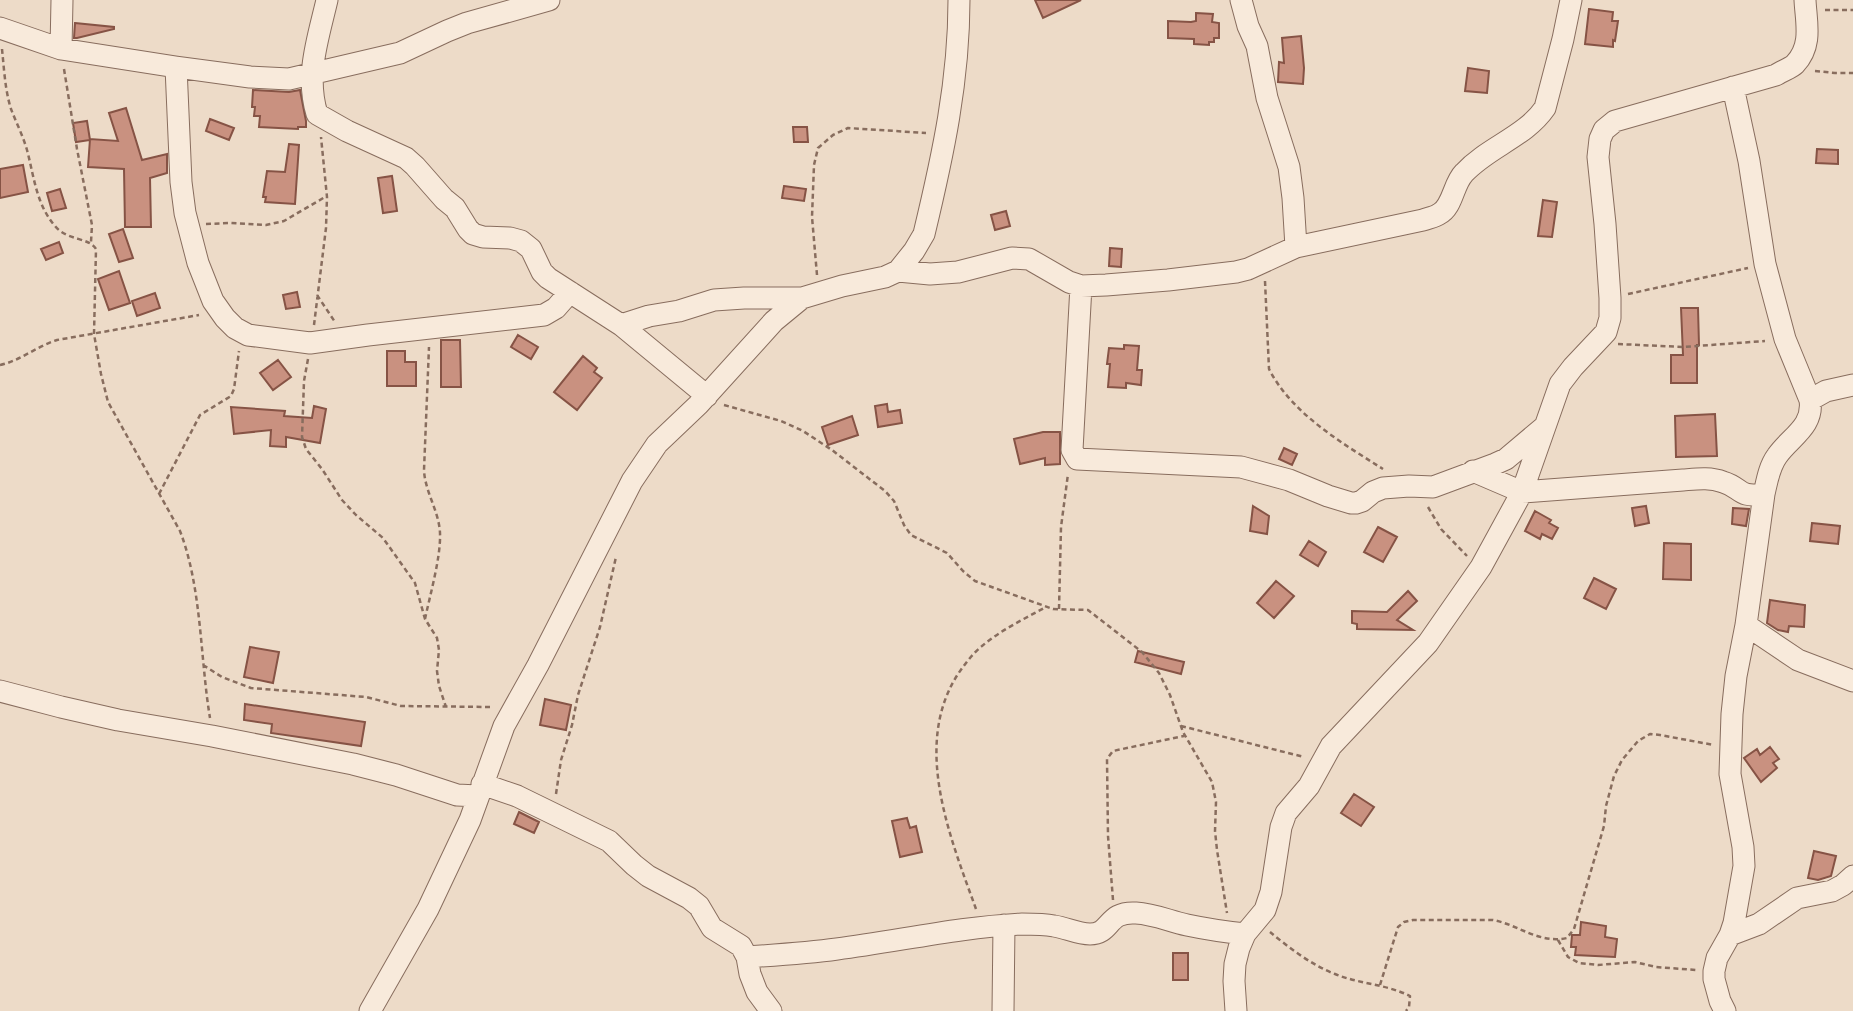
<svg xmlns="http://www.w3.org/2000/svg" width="1853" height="1011" font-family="Literata,serif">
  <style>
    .building { fill: #c99180; stroke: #865345; stroke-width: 2 }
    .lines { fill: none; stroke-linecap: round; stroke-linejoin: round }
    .minor-casing { stroke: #886d5e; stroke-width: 23 }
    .path { stroke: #886d5e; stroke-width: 2.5; stroke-dasharray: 5 3.5; stroke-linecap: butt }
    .minor { stroke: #f8eadb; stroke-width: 21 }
  </style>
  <rect width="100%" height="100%" fill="#eddbc8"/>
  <!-- building -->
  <path class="building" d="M1035 0H1081L1043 18Z
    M1589 9 1613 12 1612 21H1618L1615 41 1613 40V47L1585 44Z
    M1196 13 1213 14 1212 22 1219 23V38H1214V42H1209V45L1194 44V39L1168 38V21L1191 22 1196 21Z
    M75 23 114 27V29L77 38H74Z
    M1301 36 1304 68 1303 84 1278 82 1279 62 1284 63 1282 38Z
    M1468 68 1489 71 1487 93 1465 91Z
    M253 90 289 92 300 90 306 121V127H298V129L259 127 260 116H254L255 107H252Z
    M126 108 142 160 167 154V173L150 178 151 227H125L124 169 88 167 90 139 118 141 109 113Z
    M210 119 234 128 229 140 206 131Z
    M87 121 90 140 76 142 73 123Z
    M793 127H807L808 142H794Z
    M289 144 299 145 295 204 265 202 266 197H263L267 171 285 172Z
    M1817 149 1838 150V164L1816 163Z
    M23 165 28 192 0 198V169Z
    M392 176 397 211 383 213 378 178Z
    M784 186 806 189 804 201 782 198Z
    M60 189 66 208 52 211 47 193Z
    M1543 200 1557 202 1552 237 1538 236Z
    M1006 211 1010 226 995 230 991 215Z
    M123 229 133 258 119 262 109 234Z
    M59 242 63 253 46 260 41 249Z
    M1110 248 1122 249 1121 267 1109 266Z
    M119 271 130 303 109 310 98 279Z
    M297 292 300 307 286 309 283 295Z
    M155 293 160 308 137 316 132 301Z
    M1681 308H1698L1699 345H1697V383H1671V355H1683Z
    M518 335 538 347 531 359 511 347Z
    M441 340H460L461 387H441Z
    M1124 345 1139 346 1137 370H1142L1141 385 1126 383V388L1108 387 1110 364H1107L1109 348 1124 349Z
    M387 351H405V362H416V386H387Z
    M583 356 597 368 594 372 602 378 577 410 554 392Z
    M278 360 291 377 273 390 260 373Z
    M887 404 888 412 900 410 902 423 878 427 875 406Z
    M314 406 326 409 320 443 286 437V447L270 446 271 430 234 434 231 407 285 411 284 416 312 418Z
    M1715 414 1717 456 1676 457 1675 416Z
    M852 416 858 435 828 445 822 427Z
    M1043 432H1060V464L1045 465V458L1020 464 1014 439Z
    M1284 448 1297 454 1292 465 1279 459Z
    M1253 506 1269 516 1267 534 1250 531Z
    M1646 506 1649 523 1635 526 1632 508Z
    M1733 508 1749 509 1746 526 1732 524Z
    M1535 511 1551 520 1549 523 1558 528 1552 539 1542 534 1540 539 1525 531Z
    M1812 523 1840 526 1838 544 1810 541Z
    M1378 527 1397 537 1383 562 1364 552Z
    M1309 541 1326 552 1318 566 1300 555Z
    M1664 543 1691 544V580L1663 579Z
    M1594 578 1616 589 1606 609 1584 598Z
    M1276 581 1294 596 1274 618 1257 603Z
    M1408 591 1417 601 1397 620 1413 630 1357 629V624L1352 623V611L1387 612Z
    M1770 600 1805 605 1804 627 1789 626 1788 632 1778 630 1767 623Z
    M250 647 279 652 273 683 244 677Z
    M1138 651 1184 662 1181 674 1135 662Z
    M545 699 571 705 566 730 540 725Z
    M245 704 365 722 361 746 271 733 272 724 244 720Z
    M1770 747 1779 759 1773 763 1777 768 1761 782 1744 758 1757 749 1760 755Z
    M1354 794 1374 807 1361 826 1341 813Z
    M519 812 539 822 534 833 514 824Z
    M907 818 910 828 916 826 922 852 900 857 892 821Z
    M1814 851 1836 856 1831 876 1818 880 1808 878Z
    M1581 922 1606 926 1605 937 1617 939 1615 957 1575 955 1576 947H1571L1572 935H1580Z
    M1173 953H1188V980H1173Z"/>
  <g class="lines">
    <defs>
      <path id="minor" d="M327 0C318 39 305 75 317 114L347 131 406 158 415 166 444 199 455 208 468 229 473 234 483 237 510 238 521 241 531 249 542 272 548 278 621 325 707 396
        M1241 0 1248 26 1257 46 1267 98 1289 167 1293 198 1296 247
        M0 28 61 49 176 67 250 77 289 79 400 53 447 31 467 23 549 0
        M61 49 62 0
        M176 67 181 182 185 213 198 263 213 301 225 318 235 328 248 335 310 343 368 335 544 315 556 308 570 292
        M898 271 930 274 958 272 1012 258 1029 259 1069 282 1081 286 1106 285 1168 280 1236 272 1248 269 1296 247 1423 220C1428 218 1435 217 1439 214 1453 207 1453 184 1464 173 1488 147 1525 137 1545 108L1563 39 1571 0
        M1081 286 1072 450 1077 459 1241 467 1289 480 1328 496 1351 503H1356L1362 501 1373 492 1383 488 1409 486 1433 487 1495 464 1506 459 1544 427
        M621 325 649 316 679 311 714 300 744 298H802
        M1810 400 1826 391 1853 385
        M1473 471 1522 492 1683 480C1696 479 1710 477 1723 482 1743 488 1737 498 1764 494
        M1746 625 1798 660 1853 681
        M0 691 61 707 118 720 212 736 353 764 396 775 457 795 478 796
        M482 784 517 796 609 841 634 865 648 876 689 898 699 906 712 928 741 946 747 957 750 974 757 992 771 1011
        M1730 935 1759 924 1797 898 1832 891 1843 885 1853 876
        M747 957C777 955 808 953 837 949 899 941 960 927 1022 924 1033 924 1044 924 1054 926 1067 928 1077 934 1090 934 1112 934 1106 911 1136 913 1154 914 1169 921 1187 925 1206 929 1226 932 1245 934
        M370 1011 428 909 470 820 504 726 538 665 632 481 657 444 698 405 774 321 802 298 842 286 885 277 898 271 914 251 924 234C943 155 959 81 959 0
        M1003 1011 1004 925
        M1236 1011 1234 981 1235 964 1239 948 1245 934 1265 910 1271 892 1281 827 1286 813 1309 786 1331 746 1428 643 1481 567 1522 492 1560 384 1573 367 1606 332 1610 318V298L1605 224 1598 157 1600 139 1604 130 1615 121 1776 75C1782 71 1791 68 1795 64 1813 45 1806 22 1805 0
        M1725 1011 1720 1001 1714 979V971L1717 958 1730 935 1734 923 1744 866 1743 847 1730 774 1732 714 1736 676 1746 625 1764 494C1767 481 1769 467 1777 456 1790 437 1814 427 1810 400L1785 339 1765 264 1749 161 1733 87"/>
    </defs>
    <!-- minor casing -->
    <use href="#minor" class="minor-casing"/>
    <!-- path -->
    <path class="path" d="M1825 10H1853
      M2 49C4 68 5 90 11 109 16 122 23 136 27 150 34 176 36 204 55 226 67 241 89 237 96 249L94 334 101 374 108 402 180 531C202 588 200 658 210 718
      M64 69 77 149 92 225 91 242
      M1815 71 1835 73H1853
      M206 224 230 223 266 225 284 221 325 197
      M817 275 812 217 814 165 818 148 833 135 848 128 926 133
      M1265 281 1269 369C1292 414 1342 443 1383 469
      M1628 294 1748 268
      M317 295 335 322
      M314 325 326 228 327 197 321 137
      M1618 344 1684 347 1765 341
      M308 359 304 381 302 437 306 449 322 469 342 500 356 515 383 538 415 583 425 619 437 638 439 650 437 671 439 686 446 707
      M0 365C20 361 37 346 57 340L199 315
      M724 405 781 421 803 431 832 450 885 491 894 501 904 525 911 535 947 553 963 571 975 581 1053 609 1088 610 1142 652 1159 673 1170 695 1183 732 1212 782 1216 802 1215 831 1217 850 1227 913
      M159 494 200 415 231 396 234 389 239 351
      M1428 507 1441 529 1467 556
      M1059 609 1061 527 1068 474
      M425 619C430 595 441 557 440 533 439 511 425 492 424 470L429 347
      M203 665 222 677 251 688 366 697 401 706 493 707
      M1181 726 1304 757
      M556 794 561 760 572 725 578 695 600 627 616 557
      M1113 900 1108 836 1107 759 1113 751 1184 736
      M976 909C950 837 912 745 958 674 965 664 973 653 982 646 1001 630 1024 619 1046 607
      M1270 932C1288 947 1313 966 1335 974 1359 984 1386 984 1410 996L1409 1007 1406 1011
      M1558 940 1568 957 1579 963 1598 965 1635 962 1656 967 1696 970
      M1380 985 1398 927 1404 922 1413 920H1493C1519 925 1539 944 1567 938L1574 929 1604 826 1606 806 1614 776 1622 760 1638 741 1650 734 1660 735 1714 745"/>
    <!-- minor -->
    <use href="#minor" class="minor"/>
  </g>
</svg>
